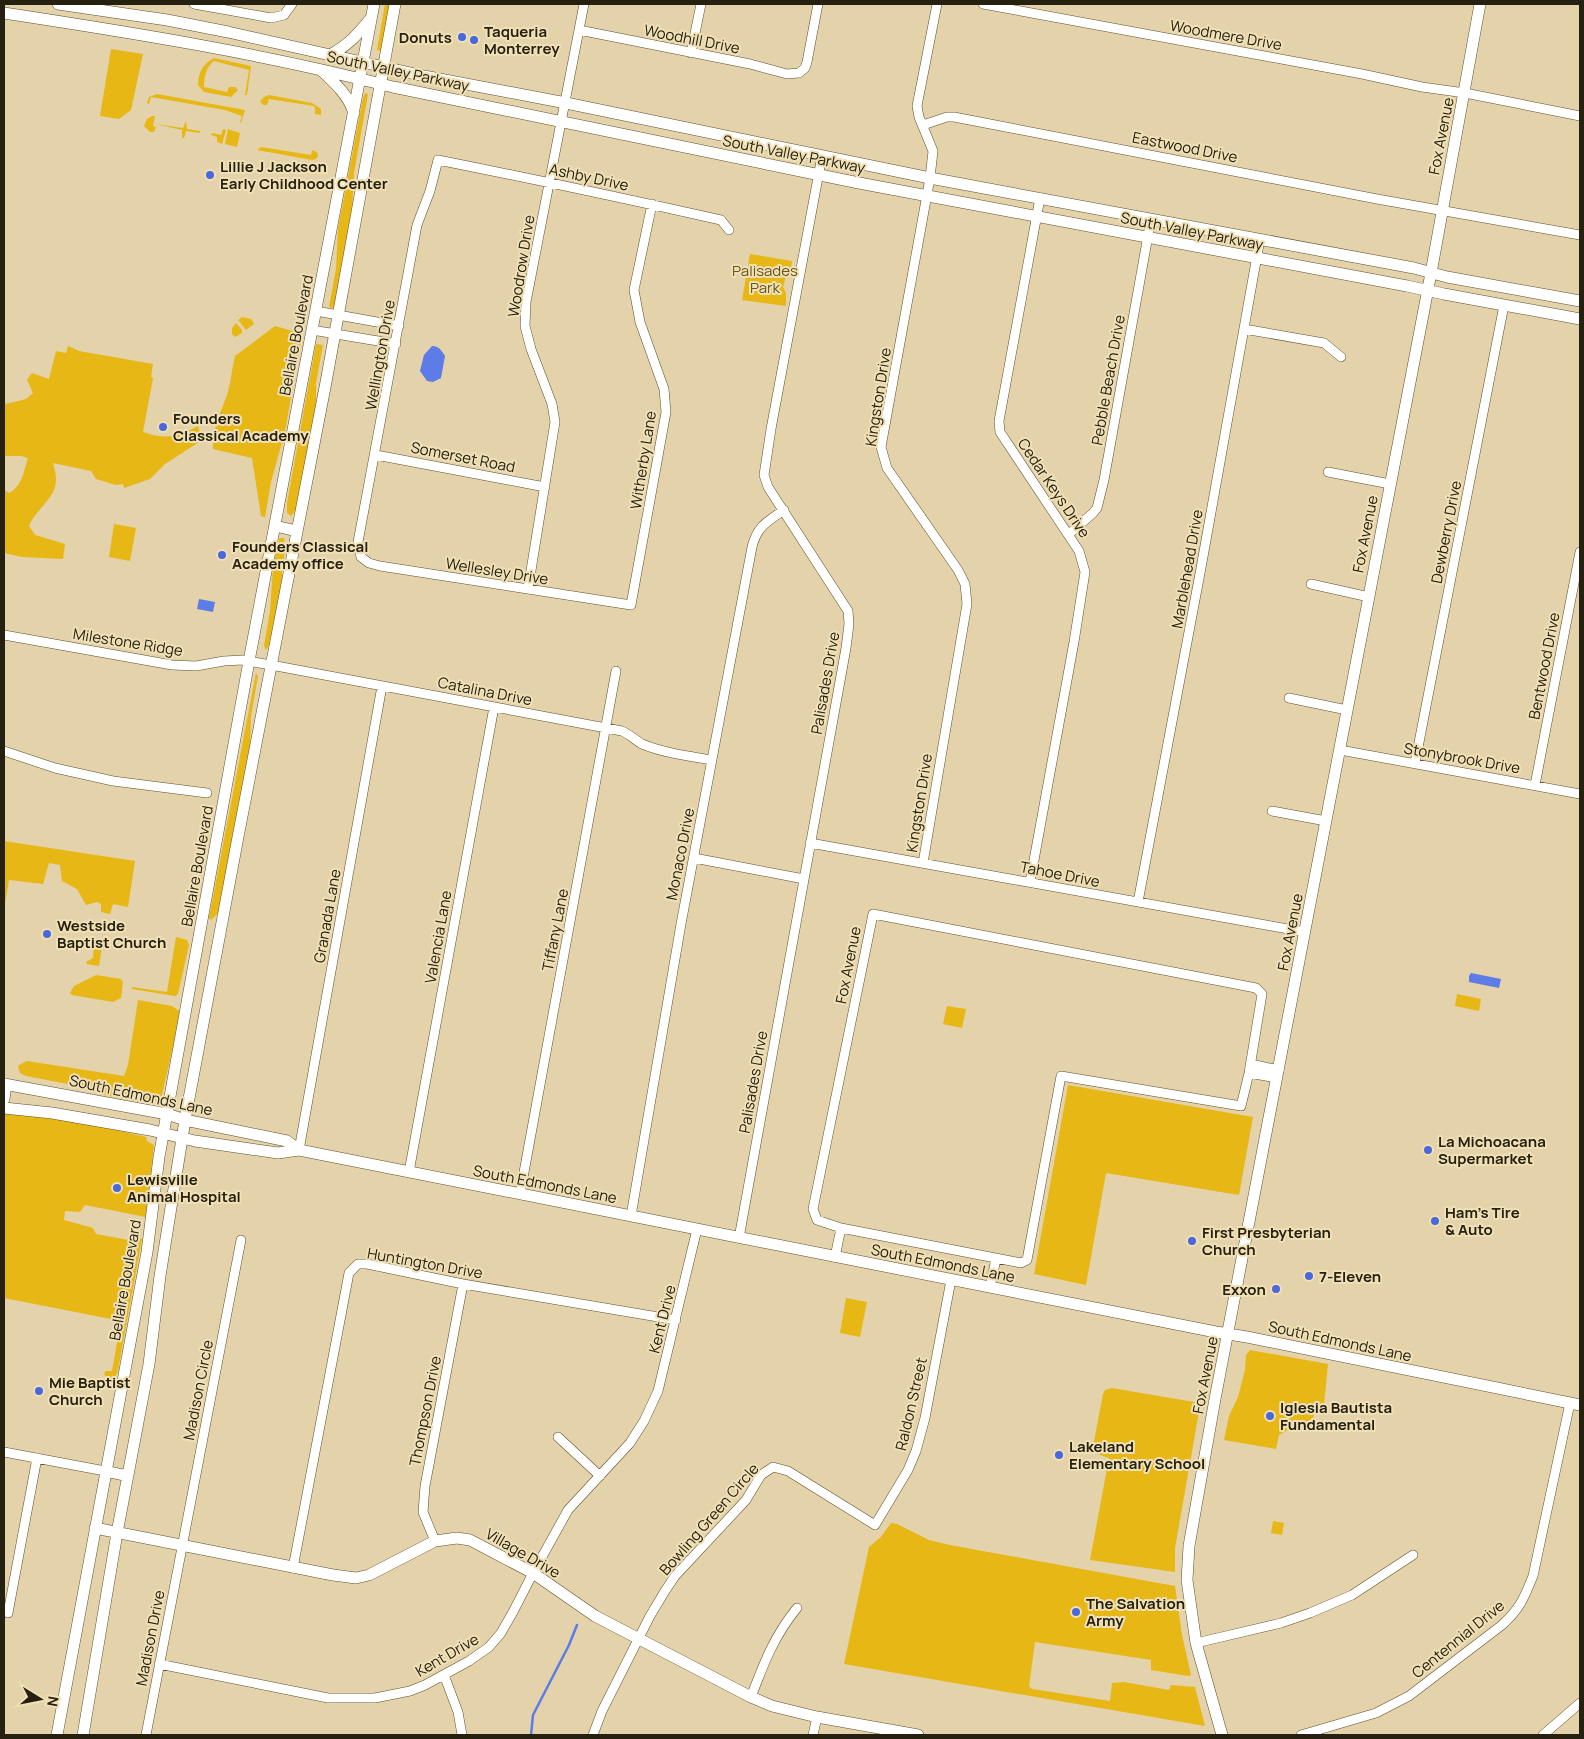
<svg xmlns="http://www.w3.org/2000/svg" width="1584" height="1739" font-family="Manrope,sans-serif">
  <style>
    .green { fill: #e7b716 }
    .water { fill: #5d7ce8 }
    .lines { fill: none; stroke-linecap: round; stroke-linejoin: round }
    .stream { stroke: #5d7ce8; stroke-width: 2.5 }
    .street-casing { stroke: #5d4f2a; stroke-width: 10 }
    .secondary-casing { stroke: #5d4f2a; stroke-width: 12 }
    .street { stroke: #fff; stroke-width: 9 }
    .secondary { stroke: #fff; stroke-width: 11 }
    .poi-dot { fill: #4a68dc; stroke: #f0e0b6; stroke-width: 2 }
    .labels { text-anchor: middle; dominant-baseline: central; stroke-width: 4; stroke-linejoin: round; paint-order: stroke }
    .poi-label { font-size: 15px; font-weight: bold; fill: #262011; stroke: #f0e0b6; text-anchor: start }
    .street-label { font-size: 15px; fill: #262011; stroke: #f0e0b6 }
    .park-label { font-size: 15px; fill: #69541c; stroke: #f0e0b6 }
  </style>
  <rect width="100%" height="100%" fill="#e3d2aa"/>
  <!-- green -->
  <path class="green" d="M385 4H390L381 51 377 50Z
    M111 49 143 54 131 110 119 119 100 116Z
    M214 58 251 66 247 95H245L249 70 214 61C206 67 204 77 204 87L227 92 229 87H235L238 90 231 97 204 92 198 85C199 71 202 65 214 58Z
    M365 93 368 94 354 173 352 213 334 308 329 307 336 269 338 229 363 98Z
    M157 94 245 110 241 123 240 122 242 116 225 110 151 97 149 104 147 103 149 97Z
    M269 95 312 103 321 109V115L315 114V108L314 106 269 99 267 105H263L260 101 264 97Z
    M152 116H155L153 126 156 127 154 132H150L144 126 147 119Z
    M186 121 187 129 200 131V133L186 131 184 138H182V130L155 124 183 128Z
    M223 129 226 130 222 144 217 142V137L211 135 212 133 221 135Z
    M228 129 240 133 237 147 225 144Z
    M261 147 311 155 312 150 317 152 318 156 316 159 312 160 257 150Z
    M750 254 792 261 791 269 786 276 783 287 786 293V306L742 300Z
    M242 317 251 319 254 324 246 330 238 320Z
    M236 323 242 330V333L235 337 232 334V328Z
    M275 326 293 331 302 340 300 344 285 432 271 482 265 517 261 516 252 458 213 449C212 428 222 410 228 392 231 380 232 368 235 356Z
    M316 344 323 345 316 383V405L297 509 291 516 287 513V503Z
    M68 346 79 351 153 364 151 377 153 378 143 432C166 440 177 437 198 426L200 432 198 440 199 442 165 464 150 479 124 488 123 484 116 485 96 479 91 471 53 463C54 468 56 474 56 479 57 497 35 510 29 526L35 535 65 544 63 559 22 557 4 553V490L9 493C22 487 24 470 28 458L21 456H4V401L6 404 26 399 33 393 27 380 32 373 49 379 56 351 66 353Z
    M114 524 136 528 130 561 109 557Z
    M281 538H284L285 550 282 572V584L271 642 266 650 264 646 270 611 273 568 279 539Z
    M256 673 258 676 251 716 250 745 247 761 219 912 211 920 209 918Z
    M4 841 135 861 128 907 113 904 110 914 101 912V904L97 902 86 905 77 889 62 881 60 865 49 863 43 884 9 880 4 909Z
    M176 937 187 940 189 945 178 994 175 996 169 995 132 989V987L167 992Z
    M94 945 102 947 99 966 87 964 86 962 93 958Z
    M96 975 121 979 123 982 121 998 113 1002 72 995 70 993 74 986Z
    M1457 994 1481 999 1479 1011 1455 1006Z
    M138 1000 172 1006 179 1011 180 1016 161 1099 150 1103 135 1101 105 1095 73 1085 26 1076 20 1073 18 1067 19 1065 27 1061 124 1076 128 1065Z
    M947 1006 966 1009 962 1028 943 1024Z
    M1068 1085 1253 1117 1239 1195 1106 1173 1086 1285 1034 1274Z
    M4 1110 112 1129 146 1137 147 1141 154 1145 146 1217 85 1205 80 1212 65 1211 64 1220 93 1228 96 1234 128 1240 133 1236 142 1239 118 1370 115 1378H107L104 1374 106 1371H112L121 1321 4 1298Z
    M846 1298 867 1302 860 1337 840 1333Z
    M1250 1350 1328 1364 1324 1404H1320L1314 1414 1312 1426 1298 1424 1279 1435 1276 1449 1224 1440 1229 1416 1238 1397 1245 1370 1246 1355Z
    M1112 1388 1194 1402 1200 1406 1175 1548V1572L1090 1560 1109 1458 1092 1452 1103 1394 1105 1390Z
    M1273 1521 1284 1523 1282 1535 1271 1533Z
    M891 1523 897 1524 929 1540 950 1545 1175 1586 1182 1635 1191 1675 1188 1676 1151 1670V1660L1035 1642 1029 1686 1032 1689 1110 1701 1112 1683 1124 1682 1169 1690 1171 1685 1195 1687 1205 1726 844 1664 869 1547 881 1537Z"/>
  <!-- water -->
  <path class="water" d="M432 346C439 346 441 350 445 356L441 378 433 382 427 381 420 371 424 355Z
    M199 599 215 602 213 612 197 609Z
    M1471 973 1501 979 1499 988 1469 982V976Z"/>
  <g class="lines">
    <!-- stream -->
    <path class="stream" d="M531 1735 533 1715 569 1645 577 1625"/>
    <defs>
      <path id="street" d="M194 4 271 18 284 15 292 4
        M983 4 1362 74 1422 87 1465 93 1580 116
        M579 30 750 64 787 74 799 73 805 68 807 62 818 4
        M691 53 701 4
        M923 125 947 117H954L1377 199 1580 235
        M652 204 634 290 640 322 664 389 666 412 631 605 380 566 369 563 361 557 358 542 417 225 430 191 438 160C533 179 627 199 721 220L729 230
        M316 311 399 326
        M1244 329 1324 343 1341 357
        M312 330 396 344
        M376 455 545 487
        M1328 472 1390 484
        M1069 534 1093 513 1097 508 1104 480 1151 219
        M1311 584 1369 597
        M528 589 555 422 552 404 531 349 525 326 526 302 584 4
        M4 635 172 665 196 666 224 661 242 660 271 665 622 731C629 734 635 740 642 744 664 753 688 756 711 760
        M1289 698 1347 710
        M1340 750 1580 794
        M4 751 55 768 113 781 207 793
        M1415 763 1504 305
        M1535 785 1580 552
        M1272 811 1326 821
        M810 843 1305 932
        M694 858 804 879
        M923 863 967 604 965 584 958 570 887 468 881 447 930 178 933 151 919 117 917 106 937 4
        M1030 882 1074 642 1085 572 1079 551 1000 432 999 421 1040 198
        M1138 902 1201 568 1260 239
        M873 914 1256 988 1262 994 1249 1073 1241 1106 1061 1076 1027 1260 1021 1263 841 1228 817 1220 813 1209Z
        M1251 1064 1279 1070
        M1249 1073 1277 1078
        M299 1150 382 686
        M409 1172 494 707
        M520 1194 616 671
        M631 1216 681 924 752 547C757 527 766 522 784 510
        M739 1238 846 648 849 624 848 611 768 487 764 475 771 429 822 156
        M835 1257 841 1228
        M990 1287 996 1259
        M558 1437 600 1476
        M4 1452 105 1471
        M435 1541 423 1512 425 1486 463 1284
        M293 1568 349 1273 358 1264H367L463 1284 676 1320
        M8 1613 37 1458
        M1196 1643 1281 1623 1310 1613 1352 1595 1413 1555
        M159 1664 328 1698H375L410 1691 425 1685 469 1661 489 1647 501 1633 513 1612 533 1573 568 1510 630 1443 644 1421 658 1391 697 1229
        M444 1675 458 1712 462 1735
        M751 1697C764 1663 774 1636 797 1608
        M146 1735 241 1240
        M593 1735 602 1711 650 1616 665 1591 675 1576 746 1500 761 1475 773 1467 788 1471 875 1525 908 1470 916 1451 925 1418 951 1280
        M813 1735 817 1717
        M1301 1735 1376 1713 1409 1696 1502 1625C1520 1609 1524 1598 1533 1576L1570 1403
        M1543 1735 1580 1703"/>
      <path id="secondary" d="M58 4 167 20 228 32 424 76 566 103 930 178 1414 268 1447 277 1580 301
        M4 13C135 33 265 54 393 87L859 183 1407 286 1444 294 1580 319
        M330 55C350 44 357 35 371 18
        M322 71C336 84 348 95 354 113
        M275 526 297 531
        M4 1084 167 1114 185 1120 287 1141 299 1150
        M4 1099 6 1084
        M4 1108 52 1113 150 1130 195 1141 278 1153 299 1150 1216 1332 1247 1337 1580 1405
        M105 1471 128 1476
        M95 1528 333 1575 356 1578 369 1575 435 1541 457 1538 470 1540 533 1573 595 1616 751 1697 772 1706 817 1717 918 1735
        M57 1735 147 1252 159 1157 249 661 374 4
        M83 1735 117 1533 149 1364 160 1276 185 1120 238 837 326 382 395 4
        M1222 1735 1196 1643 1187 1580 1189 1546 1215 1399 1431 273 1480 4"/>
    </defs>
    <!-- street casing -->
    <use href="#street" class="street-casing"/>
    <!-- secondary casing -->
    <use href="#secondary" class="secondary-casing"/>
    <!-- street -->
    <use href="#street" class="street"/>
    <!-- secondary -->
    <use href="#secondary" class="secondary"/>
  </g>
  <!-- markers -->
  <g class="poi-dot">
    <circle cx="462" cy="37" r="5"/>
    <circle cx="474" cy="40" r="5"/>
    <circle cx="210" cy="175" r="5"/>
    <circle cx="163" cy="427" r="5"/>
    <circle cx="222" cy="555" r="5"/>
    <circle cx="47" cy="934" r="5"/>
    <circle cx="1428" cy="1150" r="5"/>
    <circle cx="117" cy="1188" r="5"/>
    <circle cx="1435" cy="1221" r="5"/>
    <circle cx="1192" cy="1241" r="5"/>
    <circle cx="1309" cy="1276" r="5"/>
    <circle cx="1276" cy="1289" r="5"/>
    <circle cx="39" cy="1391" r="5"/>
    <circle cx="1270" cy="1416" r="5"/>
    <circle cx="1059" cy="1455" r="5"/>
    <circle cx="1076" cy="1612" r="5"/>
  </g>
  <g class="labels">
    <!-- poi labels -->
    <g class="poi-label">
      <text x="484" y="31">Taqueria<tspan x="484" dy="17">Monterrey</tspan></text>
      <text x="452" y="37" text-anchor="end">Donuts</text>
      <text x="220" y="166">Lillie J Jackson<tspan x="220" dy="17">Early Childhood Center</tspan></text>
      <text x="173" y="418">Founders<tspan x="173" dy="17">Classical Academy</tspan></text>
      <text x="232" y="546">Founders Classical<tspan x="232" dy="17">Academy office</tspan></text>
      <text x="57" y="925">Westside<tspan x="57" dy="17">Baptist Church</tspan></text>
      <text x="1438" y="1141">La Michoacana<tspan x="1438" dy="17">Supermarket</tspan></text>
      <text x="127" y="1179">Lewisville<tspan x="127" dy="17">Animal Hospital</tspan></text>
      <text x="1445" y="1212">Ham's Tire<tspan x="1445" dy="17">&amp; Auto</tspan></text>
      <text x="1202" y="1232">First Presbyterian<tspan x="1202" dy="17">Church</tspan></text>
      <text x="1319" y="1276">7-Eleven</text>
      <text x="1266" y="1289" text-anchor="end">Exxon</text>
      <text x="49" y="1382">Mie Baptist<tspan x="49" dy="17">Church</tspan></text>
      <text x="1280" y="1407">Iglesia Bautista<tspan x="1280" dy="17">Fundamental</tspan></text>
      <text x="1069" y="1446">Lakeland<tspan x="1069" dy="17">Elementary School</tspan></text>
      <text x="1086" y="1603">The Salvation<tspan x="1086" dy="17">Army</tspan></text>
    </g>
    <!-- street labels -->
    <g class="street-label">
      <text transform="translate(1226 35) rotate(10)">Woodmere Drive</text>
      <text transform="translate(692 39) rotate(11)">Woodhill Drive</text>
      <text transform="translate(398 71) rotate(12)">South Valley Parkway</text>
      <text transform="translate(1441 136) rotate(-79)">Fox Avenue</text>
      <text transform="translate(1185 147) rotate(11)">Eastwood Drive</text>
      <text transform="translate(794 154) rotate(11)">South Valley Parkway</text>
      <text transform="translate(589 177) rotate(12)">Ashby Drive</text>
      <text transform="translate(1192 231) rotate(11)">South Valley Parkway</text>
      <text transform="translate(521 266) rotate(-81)">Woodrow Drive</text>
      <text transform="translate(296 335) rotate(-79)">Bellaire Boulevard</text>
      <text transform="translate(380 355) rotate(-80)">Wellington Drive</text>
      <text transform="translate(1108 380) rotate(-80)">Pebble Beach Drive</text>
      <text transform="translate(878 397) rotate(-81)">Kingston Drive</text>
      <text transform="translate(463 457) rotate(11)">Somerset Road</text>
      <text transform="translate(643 460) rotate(-81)">Witherby Lane</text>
      <text transform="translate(1054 488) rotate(56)">Cedar Keys Drive</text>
      <text transform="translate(1446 532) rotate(-79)">Dewberry Drive</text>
      <text transform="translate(1365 534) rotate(-79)">Fox Avenue</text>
      <text transform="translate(1187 569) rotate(-80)">Marblehead Drive</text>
      <text transform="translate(497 571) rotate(9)">Wellesley Drive</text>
      <text transform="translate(128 642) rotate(9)">Milestone Ridge</text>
      <text transform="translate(1544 666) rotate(-79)">Bentwood Drive</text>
      <text transform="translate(825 683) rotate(-80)">Palisades Drive</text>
      <text transform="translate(485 691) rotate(11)">Catalina Drive</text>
      <text transform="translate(1462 758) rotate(10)">Stonybrook Drive</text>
      <text transform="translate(919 803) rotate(-81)">Kingston Drive</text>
      <text transform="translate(680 854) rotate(-79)">Monaco Drive</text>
      <text transform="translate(197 866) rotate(-80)">Bellaire Boulevard</text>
      <text transform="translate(1060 874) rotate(11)">Tahoe Drive</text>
      <text transform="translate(327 916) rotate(-80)">Granada Lane</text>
      <text transform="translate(555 930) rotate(-79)">Tiffany Lane</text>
      <text transform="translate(1290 932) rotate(-79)">Fox Avenue</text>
      <text transform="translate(438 937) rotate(-80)">Valencia Lane</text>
      <text transform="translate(848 965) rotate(-79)">Fox Avenue</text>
      <text transform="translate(753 1082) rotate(-80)">Palisades Drive</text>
      <text transform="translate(141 1095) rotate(12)">South Edmonds Lane</text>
      <text transform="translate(545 1184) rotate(11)">South Edmonds Lane</text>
      <text transform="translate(425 1263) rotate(10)">Huntington Drive</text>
      <text transform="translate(943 1263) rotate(11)">South Edmonds Lane</text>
      <text transform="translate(125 1280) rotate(-80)">Bellaire Boulevard</text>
      <text transform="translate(662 1319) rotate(-76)">Kent Drive</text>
      <text transform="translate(1340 1341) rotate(12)">South Edmonds Lane</text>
      <text transform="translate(1205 1375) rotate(-79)">Fox Avenue</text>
      <text transform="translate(198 1390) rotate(-79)">Madison Circle</text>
      <text transform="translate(911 1404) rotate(-77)">Raldon Street</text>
      <text transform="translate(425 1411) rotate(-79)">Thompson Drive</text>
      <text transform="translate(709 1519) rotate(-49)">Bowling Green Circle</text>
      <text transform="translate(523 1553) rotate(30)">Village Drive</text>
      <text transform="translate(150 1638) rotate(-79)">Madison Drive</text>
      <text transform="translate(1458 1639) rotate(-39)">Centennial Drive</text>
      <text transform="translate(447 1655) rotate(-30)">Kent Drive</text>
    </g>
    <!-- park labels -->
    <g class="park-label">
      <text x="765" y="270">Palisades<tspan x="765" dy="17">Park</tspan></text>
    </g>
  </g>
  <!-- border -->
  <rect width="1584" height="1739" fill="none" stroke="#262011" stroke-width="10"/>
  <!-- north arrow -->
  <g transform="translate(40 1699) rotate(100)" stroke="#f0e0b6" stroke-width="4" paint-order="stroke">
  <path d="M0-4L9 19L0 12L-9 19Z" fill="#262011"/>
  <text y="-8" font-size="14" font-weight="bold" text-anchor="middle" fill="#262011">N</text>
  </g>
</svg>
